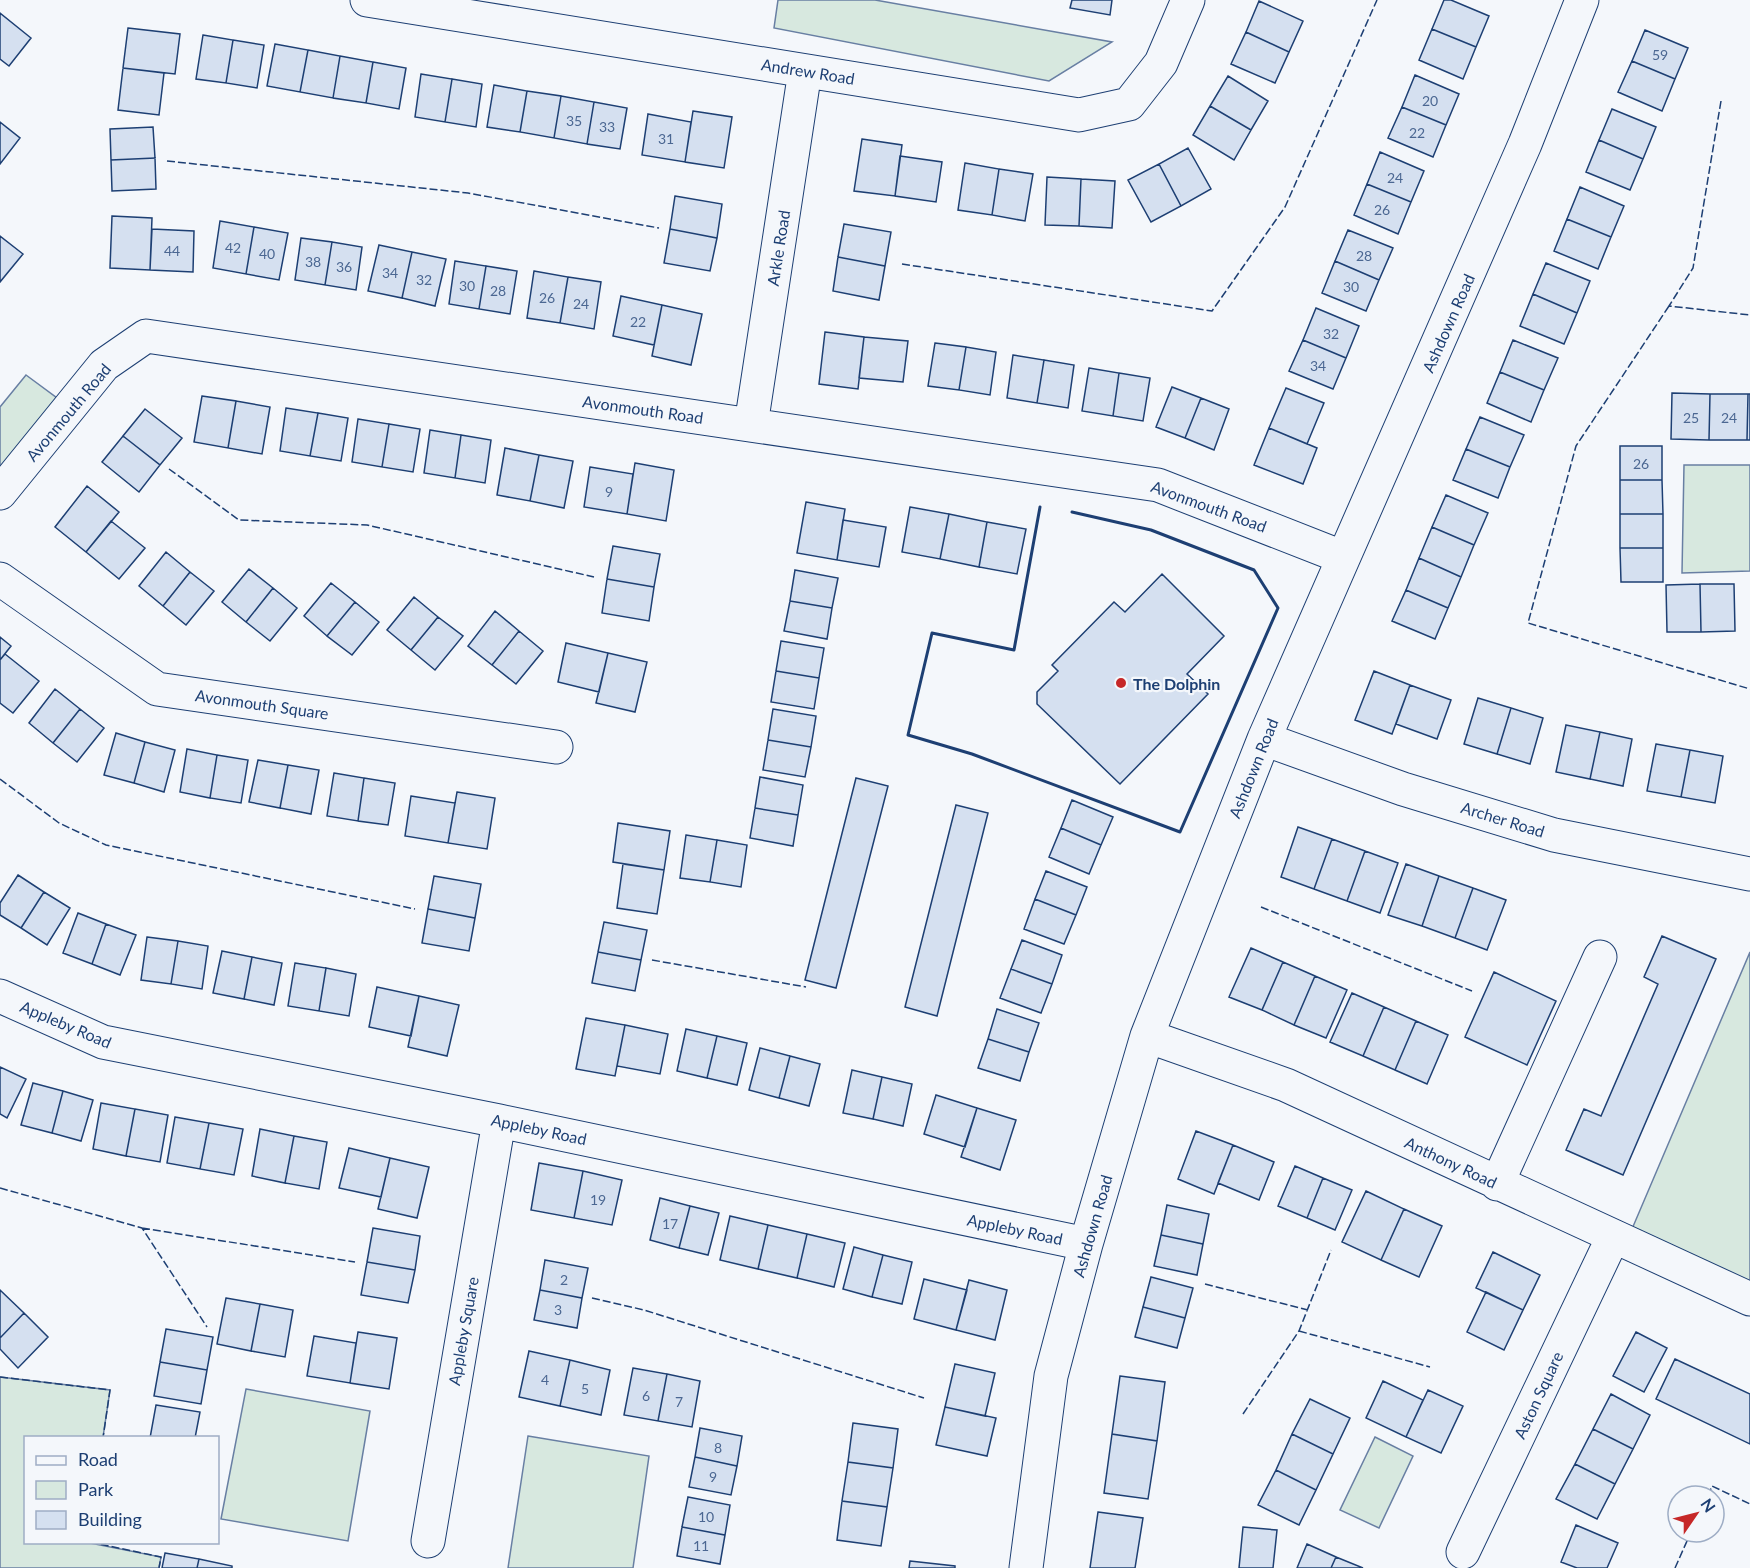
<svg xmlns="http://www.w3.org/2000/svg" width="1750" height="1568" font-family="Lato,sans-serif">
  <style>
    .green { fill: #d7e8df; stroke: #687fa3; stroke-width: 1.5 }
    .building { fill: #d5e0f0; stroke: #1d3f73; stroke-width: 1.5 }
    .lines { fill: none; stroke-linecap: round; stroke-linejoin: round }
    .minor-casing { stroke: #1d3f73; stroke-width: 35 }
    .minor { stroke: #f4f7fb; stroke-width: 33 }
    .fence { stroke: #1d3f73; stroke-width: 1.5; stroke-dasharray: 8 3; stroke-linecap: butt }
    .wall { stroke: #1d3f73; stroke-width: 3 }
    .poi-dot { fill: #c62828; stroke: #f4f7fb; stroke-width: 2 }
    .labels { text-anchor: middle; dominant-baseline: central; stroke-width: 4.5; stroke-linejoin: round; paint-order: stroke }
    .number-label { font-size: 14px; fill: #4b6792 }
    .street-label { font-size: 16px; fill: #1d3f73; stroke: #f4f7fb }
    .poi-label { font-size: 16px; font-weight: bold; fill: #1d3f73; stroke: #f4f7fb; text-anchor: start }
  </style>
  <rect width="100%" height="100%" fill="#f4f7fb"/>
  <!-- green -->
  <path class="green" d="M778 0H875L1112 42 1049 81 774 28Z
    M26 375 57 398 0 469V407Z
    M1684 465H1750V571L1682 573Z
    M1750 952V1299L1626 1243Z
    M0 1377 110 1390 103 1437 26 1438V1542L90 1543 161 1557 159 1568H0Z
    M246 1389 370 1411 348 1541 221 1519Z
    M528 1436 649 1456 633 1568H508Z
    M1375 1437 1413 1456 1379 1528 1340 1510Z"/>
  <!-- building -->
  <path class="building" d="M1072 0H1112L1110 15 1070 8Z
    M1444 0H1451L1489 16 1476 47 1432 29Z
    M1259 1 1303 21 1289 52 1246 32Z
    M0 13 31 38 9 66 0 59Z
    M128 28 180 34 175 74 123 68Z
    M1432 29 1476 47 1463 79 1419 60Z
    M1645 30 1688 48 1675 79 1632 61Z
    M1246 32 1289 52 1275 83 1231 64Z
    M203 35 233 40 226 83 196 79Z
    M233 40 264 45 257 88 226 83Z
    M275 44 308 50 300 92 267 86Z
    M308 50 340 56 333 98 300 92Z
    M340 56 373 62 366 103 333 98Z
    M1632 61 1675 79 1662 111 1618 92Z
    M373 62 406 68 399 109 366 103Z
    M123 68 164 73 159 115 118 110Z
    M421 74 452 79 445 122 415 117Z
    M1415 75 1459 94 1446 125 1402 107Z
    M1228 76 1268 101 1251 130 1210 106Z
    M452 79 482 84 476 127 445 122Z
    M494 85 527 91 520 132 487 127Z
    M527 91 561 96 554 138 520 132Z
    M561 96 594 102 587 144 554 138Z
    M594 102 627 108 620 149 587 144Z
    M1210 106 1251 130 1234 160 1193 135Z
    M1402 107 1446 125 1433 157 1388 138Z
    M1612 109 1656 127 1643 159 1599 140Z
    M693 111 732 117 724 168 685 162Z
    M648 114 691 122 685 162 642 155Z
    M0 122 20 138 0 164Z
    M153 127 155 158 111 160 110 129Z
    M862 139 902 145 895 196 854 191Z
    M1599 140 1643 159 1630 190 1586 172Z
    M1188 148 1211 189 1181 206 1159 164Z
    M1380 152 1424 171 1411 202 1367 184Z
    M900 156 942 162 936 202 895 196Z
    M155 158 156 189 112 191 111 160Z
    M965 163 999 169 992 215 958 210Z
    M1159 164 1181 206 1151 222 1128 180Z
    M999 169 1033 174 1025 221 992 215Z
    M1047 177 1081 179 1079 226 1045 225Z
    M1081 179 1115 181 1112 228 1079 226Z
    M1367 184 1411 202 1398 234 1354 215Z
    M1580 187 1624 206 1611 237 1567 219Z
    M675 196 722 204 717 238 670 229Z
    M112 216 152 218 150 270 110 268Z
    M1567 219 1611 237 1598 269 1554 251Z
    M220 221 254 227 246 274 213 268Z
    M844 224 891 232 885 266 838 257Z
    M254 227 288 233 279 280 246 274Z
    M152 229 194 231 193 272 150 270Z
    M670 229 717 238 710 271 664 263Z
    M1348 230 1393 248 1379 280 1335 261Z
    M0 236 23 254 0 282Z
    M301 238 332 242 325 285 295 280Z
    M332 242 362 247 356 290 325 285Z
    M379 245 412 252 402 298 368 291Z
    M412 252 446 259 435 306 402 298Z
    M838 257 885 266 879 300 833 291Z
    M455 261 486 266 479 309 449 304Z
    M1335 261 1379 280 1366 311 1322 293Z
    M1546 263 1590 281 1577 313 1533 294Z
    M486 266 517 271 510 314 479 309Z
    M534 271 568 277 560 323 527 318Z
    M568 277 601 282 594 329 560 323Z
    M1533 294 1577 313 1564 344 1520 326Z
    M621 296 662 305 654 345 613 336Z
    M662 305 702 314 691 365 652 356Z
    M1316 308 1359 326 1346 358 1303 340Z
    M825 332 864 337 858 389 819 384Z
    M864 337 908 341 903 382 859 378Z
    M1303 340 1346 358 1333 389 1289 371Z
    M1513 340 1558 358 1544 390 1500 372Z
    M935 343 966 347 959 390 928 386Z
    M966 347 996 352 990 395 959 390Z
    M1013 355 1044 360 1037 403 1007 398Z
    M1044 360 1074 365 1068 408 1037 403Z
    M1089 368 1119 373 1113 416 1082 411Z
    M1500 372 1544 390 1531 422 1487 403Z
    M1119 373 1150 378 1143 421 1113 416Z
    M1172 387 1201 398 1185 438 1156 427Z
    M1286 388 1324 403 1307 444 1269 428Z
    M1672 393 1710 394 1709 440 1671 439Z
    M1710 394H1748L1747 440H1709Z
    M1748 394H1750V440H1747Z
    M202 396 236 401 228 448 194 442Z
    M1201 398 1229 409 1214 450 1185 438Z
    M236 401 270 407 262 454 228 448Z
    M286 408 318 413 310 456 280 451Z
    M145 409 182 438 160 465 123 436Z
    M318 413 348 418 341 461 310 456Z
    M1480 417 1524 435 1510 467 1466 449Z
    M358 419 389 424 382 467 352 462Z
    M389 424 420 429 413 472 382 467Z
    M1269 428 1317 448 1303 484 1254 465Z
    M430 430 461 435 455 478 424 473Z
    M461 435 491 440 485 483 455 478Z
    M123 436 160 465 139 492 102 462Z
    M1620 446H1662V480H1620Z
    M505 448 539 455 530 501 497 495Z
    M1466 449 1510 467 1498 498 1453 480Z
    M539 455 573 461 564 508 530 501Z
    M635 463 674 470 666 521 627 514Z
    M590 467 633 474 627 514 584 507Z
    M1620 480H1662L1663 514H1620Z
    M87 486 119 512 86 552 55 527Z
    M1446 495 1488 513 1474 545 1432 527Z
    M806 502 845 509 837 560 797 553Z
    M910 507 949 514 940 559 902 552Z
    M949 514 987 522 979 567 940 559Z
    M1620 514H1663V548H1620Z
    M843 520 886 527 879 567 837 560Z
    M111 521 145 548 119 579 86 552Z
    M987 522 1026 529 1017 574 979 567Z
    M1432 527 1474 545 1461 577 1419 558Z
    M613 546 660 554 654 587 607 579Z
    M1620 548H1663V582H1621Z
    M166 552 190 572 163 606 139 586Z
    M1419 558 1461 577 1448 608 1406 590Z
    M249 569 273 588 246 622 222 602Z
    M795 570 838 578 832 608 790 601Z
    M190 572 214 591 186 625 163 606Z
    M1162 574 1224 636 1187 674 1208 694 1120 784 1037 704V692L1058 671 1052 665 1114 602 1125 612Z
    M607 579 654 587 649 621 602 613Z
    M331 583 355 602 327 636 304 616Z
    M1700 584 1701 632H1667L1666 585Z
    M1700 584H1734L1735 631 1701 632Z
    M273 588 297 608 270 641 246 622Z
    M1406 590 1448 608 1435 639 1392 621Z
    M414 597 438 617 411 650 387 630Z
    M790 601 832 608 827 639 784 631Z
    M355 602 379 622 352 655 327 636Z
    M495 611 519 631 492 665 468 646Z
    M438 617 463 636 435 670 411 650Z
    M519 631 543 651 516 684 492 665Z
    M0 637 11 646 0 660Z
    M781 641 824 648 819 678 776 671Z
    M566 643 608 653 599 692 558 682Z
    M608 653 647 662 635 712 596 703Z
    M5 654 39 681 13 713 0 703V660Z
    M776 671 819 678 814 709 771 702Z
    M1374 671 1410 685 1392 734 1355 720Z
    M1410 685 1451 700 1437 739 1396 724Z
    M55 689 80 709 53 743 29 723Z
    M1478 698 1511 708 1497 754 1464 744Z
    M1511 708 1543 718 1530 764 1497 754Z
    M80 709 104 728 77 762 53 743Z
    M773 709 816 716 811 747 768 740Z
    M1566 725 1600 732 1590 779 1556 772Z
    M1600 732 1632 739 1623 786 1590 779Z
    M116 733 145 742 134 783 104 775Z
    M768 740 811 747 805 777 763 770Z
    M145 742 175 750 164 792 134 783Z
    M1656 744 1690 750 1681 797 1647 791Z
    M187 749 217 755 210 798 180 792Z
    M1690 750 1723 756 1715 803 1681 797Z
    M217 755 248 760 241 803 210 798Z
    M258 760 288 765 280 808 249 802Z
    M288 765 319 770 311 814 280 808Z
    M334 773 364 778 358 821 327 816Z
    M760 777 803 785 798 815 755 808Z
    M364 778 395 783 388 825 358 821Z
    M856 778 888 786 836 988 805 980Z
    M457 792 495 798 487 849 448 843Z
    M411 796 455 803 448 843 405 836Z
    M1072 800 1113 817 1101 845 1061 828Z
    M956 805 988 813 937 1016 905 1007Z
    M755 808 798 815 793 846 750 838Z
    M618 823 670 831 664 870 613 862Z
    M1298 827 1332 839 1314 889 1281 877Z
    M1061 828 1101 845 1089 874 1049 857Z
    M686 835 717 840 710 882 680 878Z
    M1332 839 1365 851 1347 901 1314 889Z
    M717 840 747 845 741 887 710 882Z
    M1365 851 1398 863 1380 913 1347 901Z
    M623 864 664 870 657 914 617 908Z
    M1406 864 1439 876 1422 926 1388 915Z
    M1046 871 1087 887 1076 915 1035 899Z
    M18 875 44 892 21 928 0 915V903Z
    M434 876 481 884 475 918 428 909Z
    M1439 876 1473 888 1455 938 1422 926Z
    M1473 888 1506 900 1487 950 1455 938Z
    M44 892 70 908 47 945 21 928Z
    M1035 899 1076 915 1064 944 1024 929Z
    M428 909 475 918 469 951 422 943Z
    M78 913 106 924 92 964 63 953Z
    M604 922 647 930 641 960 598 952Z
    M106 924 136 935 120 975 92 964Z
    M1662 936 1716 959 1623 1175 1566 1150 1584 1109 1601 1116 1658 984 1644 977Z
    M147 937 178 941 171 984 141 980Z
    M1022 940 1062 955 1052 984 1011 969Z
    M178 941 208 946 202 989 171 984Z
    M1251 948 1283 962 1262 1010 1229 997Z
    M222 951 252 957 244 999 213 993Z
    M598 952 641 960 635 991 592 983Z
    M252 957 282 963 274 1005 244 999Z
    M1283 962 1315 976 1294 1025 1262 1010Z
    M295 963 326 968 319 1011 288 1006Z
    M326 968 356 974 349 1016 319 1011Z
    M1011 969 1052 984 1041 1013 1000 998Z
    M1494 972 1556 1001 1527 1065 1465 1037Z
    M1315 976 1347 990 1326 1038 1294 1025Z
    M377 987 419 996 411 1036 369 1027Z
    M1352 993 1384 1007 1363 1056 1330 1042Z
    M419 996 459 1005 447 1056 408 1047Z
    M1384 1007 1416 1021 1395 1070 1363 1056Z
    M997 1009 1039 1023 1029 1052 988 1039Z
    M586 1018 625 1025 615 1076 576 1069Z
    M1416 1021 1448 1035 1427 1084 1395 1070Z
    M625 1025 668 1034 660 1074 617 1066Z
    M686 1029 717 1036 707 1078 677 1071Z
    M717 1036 747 1043 737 1085 707 1078Z
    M988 1039 1029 1052 1020 1081 978 1068Z
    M760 1048 790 1056 779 1098 749 1090Z
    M790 1056 820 1064 809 1106 779 1098Z
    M0 1067 26 1079 7 1118 0 1114Z
    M852 1070 882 1077 873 1119 843 1113Z
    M882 1077 912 1084 903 1126 873 1119Z
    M33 1083 63 1091 52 1133 21 1125Z
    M63 1091 93 1100 81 1141 52 1133Z
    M936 1095 977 1108 965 1147 924 1134Z
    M101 1103 135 1109 126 1156 93 1149Z
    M977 1108 1016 1120 1000 1170 961 1157Z
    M135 1109 168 1115 160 1162 126 1156Z
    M175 1117 209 1123 200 1169 167 1163Z
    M209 1123 243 1129 234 1175 200 1169Z
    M260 1129 294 1136 285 1183 252 1176Z
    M1196 1131 1233 1145 1214 1194 1178 1179Z
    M294 1136 327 1142 319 1189 285 1183Z
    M1233 1145 1274 1162 1259 1200 1218 1183Z
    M349 1148 390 1158 381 1197 339 1188Z
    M390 1158 429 1167 417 1218 378 1209Z
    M539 1163 583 1171 574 1218 531 1210Z
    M1295 1166 1323 1178 1307 1218 1278 1206Z
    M583 1171 622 1180 612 1225 574 1218Z
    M1323 1178 1352 1190 1335 1230 1307 1218Z
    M1366 1191 1404 1209 1381 1260 1342 1242Z
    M660 1198 690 1206 679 1248 650 1240Z
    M1167 1205 1209 1214 1203 1244 1161 1235Z
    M690 1206 719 1213 708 1255 679 1248Z
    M1404 1209 1442 1226 1419 1277 1381 1260Z
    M730 1216 768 1225 758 1269 720 1260Z
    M768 1225 807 1234 797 1278 758 1269Z
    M373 1228 420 1236 415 1270 367 1262Z
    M807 1234 845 1243 834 1287 797 1278Z
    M1161 1235 1203 1244 1197 1275 1154 1266Z
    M854 1247 883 1255 872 1297 843 1289Z
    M1493 1252 1540 1275 1523 1310 1476 1288Z
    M883 1255 912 1262 902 1304 872 1297Z
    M545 1260 588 1268 582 1298 540 1290Z
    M367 1262 415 1270 408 1303 361 1295Z
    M1151 1277 1193 1288 1185 1318 1143 1307Z
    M924 1279 967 1290 956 1330 914 1319Z
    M969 1280 1007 1290 995 1340 956 1330Z
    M0 1290 24 1313 0 1338Z
    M540 1290 582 1298 577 1328 534 1320Z
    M1486 1292 1523 1310 1504 1350 1467 1332Z
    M226 1298 260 1304 251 1351 217 1344Z
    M260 1304 293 1310 285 1357 251 1351Z
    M1143 1307 1185 1318 1177 1348 1135 1337Z
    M24 1313 48 1337 18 1368 0 1349V1338Z
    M166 1329 213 1337 207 1370 160 1362Z
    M358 1332 397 1338 389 1389 350 1383Z
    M1636 1332 1667 1348 1644 1392 1613 1376Z
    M314 1336 356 1343 350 1383 307 1376Z
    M529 1351 570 1360 560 1406 519 1397Z
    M1675 1359 1750 1394V1444L1656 1399Z
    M570 1360 610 1370 601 1415 560 1406Z
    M160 1362 207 1370 201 1404 154 1396Z
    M955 1364 995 1373 985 1416 945 1407Z
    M633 1368 667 1374 658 1421 624 1415Z
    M667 1374 700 1381 692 1427 658 1421Z
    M1120 1376 1165 1382 1157 1441 1112 1434Z
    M1383 1381 1423 1400 1406 1437 1366 1418Z
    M1428 1390 1463 1406 1441 1453 1406 1437Z
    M1611 1394 1650 1415 1633 1449 1593 1429Z
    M1310 1399 1350 1418 1333 1454 1292 1434Z
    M156 1405 200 1412 195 1438H150Z
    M945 1407 996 1418 987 1456 936 1445Z
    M853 1423 898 1429 893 1468 848 1462Z
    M700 1428 742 1436 737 1466 695 1457Z
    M1593 1429 1633 1449 1615 1484 1575 1464Z
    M1112 1434 1157 1441 1148 1499 1104 1493Z
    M1292 1434 1333 1454 1316 1490 1276 1470Z
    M695 1457 737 1466 731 1495 689 1487Z
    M848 1462 893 1468 887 1507 842 1501Z
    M1575 1464 1615 1484 1597 1519 1556 1499Z
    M1276 1470 1316 1490 1299 1525 1258 1505Z
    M688 1497 730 1505 725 1535 682 1527Z
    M842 1501 887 1507 881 1546 837 1540Z
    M1098 1512 1143 1518 1135 1568H1090Z
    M1576 1525 1618 1543 1607 1568H1577L1561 1562Z
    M682 1527 725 1535 720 1564 677 1556Z
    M1243 1527 1277 1530 1273 1568H1239Z
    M1307 1544 1336 1557 1331 1568H1297Z
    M165 1553 199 1559 197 1568H162Z
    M1336 1557 1363 1568H1331Z
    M199 1559 232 1566V1568H197Z
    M910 1561 955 1566V1568H909Z"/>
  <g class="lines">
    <defs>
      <path id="minor" d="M367 0 1079 115 1129 104 1161 63 1188 0
        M751 425 805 71
        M0 493 104 365 146 336 1158 485 1342 557
        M0 579 157 689 556 747
        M1264 739 1403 789 1554 835 1750 874
        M0 996 103 1042 499 1121 1086 1244
        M1147 1036 1286 1085 1750 1299
        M1497 1184 1600 957
        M428 1541 499 1121
        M1463 1552 1613 1237
        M1026 1568 1051 1376 1086 1244 1147 1036 1264 739 1525 144 1582 0"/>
    </defs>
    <!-- minor casing -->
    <use href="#minor" class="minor-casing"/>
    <!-- minor -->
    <use href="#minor" class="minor"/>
    <!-- fence -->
    <path class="fence" d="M1721 101 1693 268 1669 306 1750 315
      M167 161 468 193 659 228
      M902 264 1212 311 1285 207 1377 0
      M1669 306 1576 446 1528 623 1750 689
      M169 469 239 520 367 525 594 577
      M0 779 59 823 106 845 415 909
      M1261 907 1472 991
      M652 960 806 987
      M0 1188 142 1228 207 1327
      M142 1228 355 1262
      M1205 1284 1308 1310
      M592 1298 644 1310 924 1398
      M1299 1331 1430 1367
      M0 1377 110 1390 103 1438
      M1243 1414 1299 1331 1331 1250
      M1708 1496 1712 1486 1750 1504
      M90 1542 161 1557 159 1568
      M1675 1568 1691 1532"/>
    <!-- wall -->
    <path class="wall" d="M1040 507 1014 650 932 633 908 735 972 754 1180 832 1278 608 1254 570 1151 530 1072 512"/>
  </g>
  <!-- markers -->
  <circle class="poi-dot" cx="1121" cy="683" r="6"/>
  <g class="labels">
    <!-- number labels -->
    <g class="number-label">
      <text x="1660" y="54">59</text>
      <text x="1430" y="100">20</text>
      <text x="574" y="120">35</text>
      <text x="607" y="126">33</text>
      <text x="1417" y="132">22</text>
      <text x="666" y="138">31</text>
      <text x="1395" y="177">24</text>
      <text x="1382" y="209">26</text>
      <text x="233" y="247">42</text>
      <text x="172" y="250">44</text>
      <text x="267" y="253">40</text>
      <text x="1364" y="255">28</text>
      <text x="313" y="261">38</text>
      <text x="344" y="266">36</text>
      <text x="390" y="272">34</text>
      <text x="424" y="279">32</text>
      <text x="467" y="285">30</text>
      <text x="1351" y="286">30</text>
      <text x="498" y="290">28</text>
      <text x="547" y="297">26</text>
      <text x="581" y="303">24</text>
      <text x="638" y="321">22</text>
      <text x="1331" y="333">32</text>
      <text x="1318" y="365">34</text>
      <text x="1691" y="417">25</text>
      <text x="1729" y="417">24</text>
      <text x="1641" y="463">26</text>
      <text x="609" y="491">9</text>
      <text x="598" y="1199">19</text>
      <text x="670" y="1223">17</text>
      <text x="564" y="1279">2</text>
      <text x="558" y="1309">3</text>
      <text x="545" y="1379">4</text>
      <text x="585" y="1388">5</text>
      <text x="646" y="1395">6</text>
      <text x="679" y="1401">7</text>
      <text x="718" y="1447">8</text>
      <text x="713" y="1476">9</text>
      <text x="706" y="1516">10</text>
      <text x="701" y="1545">11</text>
    </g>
    <!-- street labels -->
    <g class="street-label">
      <text transform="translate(808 71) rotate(9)">Andrew Road</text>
      <text transform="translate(778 248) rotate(-81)">Arkle Road</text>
      <text transform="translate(1448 323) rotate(-66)">Ashdown Road</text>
      <text transform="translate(643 409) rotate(8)">Avonmouth Road</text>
      <text transform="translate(68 412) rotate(-50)">Avonmouth Road</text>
      <text transform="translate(1209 506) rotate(20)">Avonmouth Road</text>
      <text transform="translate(262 704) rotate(8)">Avonmouth Square</text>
      <text transform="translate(1253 768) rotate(-68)">Ashdown Road</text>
      <text transform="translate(1503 819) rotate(17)">Archer Road</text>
      <text transform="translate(66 1024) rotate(23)">Appleby Road</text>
      <text transform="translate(539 1129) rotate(12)">Appleby Road</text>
      <text transform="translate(1451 1162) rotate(25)">Anthony Road</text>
      <text transform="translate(1092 1226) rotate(-74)">Ashdown Road</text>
      <text transform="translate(1015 1229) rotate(12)">Appleby Road</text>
      <text transform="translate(463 1331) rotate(-80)">Appleby Square</text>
      <text transform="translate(1538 1395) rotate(-65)">Aston Square</text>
    </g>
    <!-- poi labels -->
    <g class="poi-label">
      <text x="1133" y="683">The Dolphin</text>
    </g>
  </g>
  <!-- legend -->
  <rect x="24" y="1436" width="195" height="108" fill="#f4f7fb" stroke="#9eadc5" stroke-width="1.5"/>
  <rect x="36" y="1456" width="30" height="9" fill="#f4f7fb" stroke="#9eadc5" stroke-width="1.5"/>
  <text x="78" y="1466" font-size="18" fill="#1d3f73">Road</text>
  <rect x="36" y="1481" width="30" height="18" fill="#d7e8df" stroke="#9eadc5" stroke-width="1.5"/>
  <text x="78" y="1496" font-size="18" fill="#1d3f73">Park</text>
  <rect x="36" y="1511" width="30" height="18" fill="#d5e0f0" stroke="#9eadc5" stroke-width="1.5"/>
  <text x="78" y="1526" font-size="18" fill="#1d3f73">Building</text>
  <!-- north arrow -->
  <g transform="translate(1696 1514) rotate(55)"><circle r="28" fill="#f4f7fb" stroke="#9eadc5" stroke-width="1.5"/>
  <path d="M0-4.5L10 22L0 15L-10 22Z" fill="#c62828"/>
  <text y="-9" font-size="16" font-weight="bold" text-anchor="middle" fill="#1d3f73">N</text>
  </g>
</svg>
